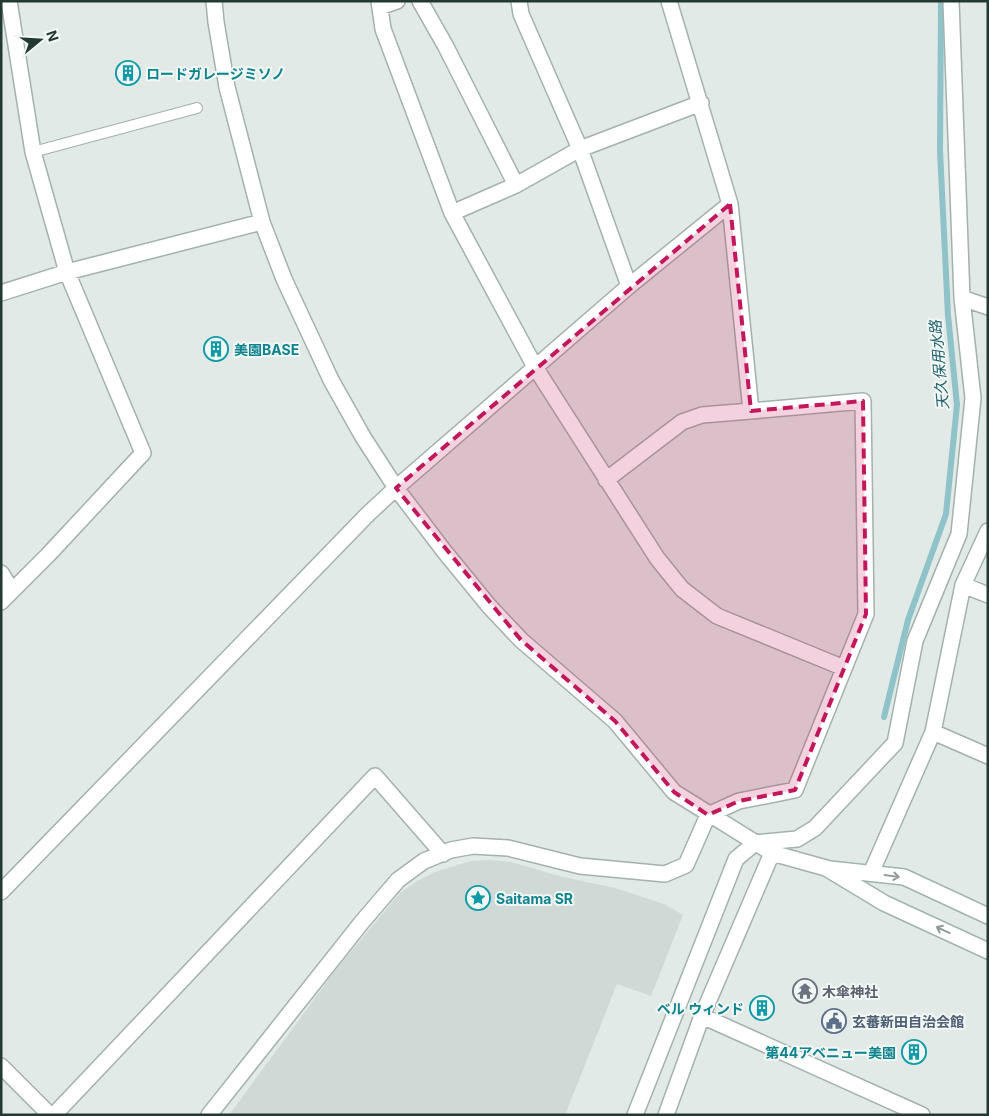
<svg xmlns="http://www.w3.org/2000/svg" width="989" height="1116" font-family="Inter,'Noto Sans JP',sans-serif">
  <style>
    .built { fill: #cfd9d5 }
    .lines { fill: none; stroke-linecap: round; stroke-linejoin: round }
    .stream { stroke: #8fc2c9; stroke-width: 6 }
    .lane-casing { stroke: #a4b1ac; stroke-width: 12 }
    .street-casing { stroke: #a4b1ac; stroke-width: 18 }
    .secondary-casing { stroke: #a1b4ad; stroke-width: 18 }
    .lane { stroke: #fff; stroke-width: 10 }
    .street { stroke: #fff; stroke-width: 15 }
    .secondary { stroke: #fff; stroke-width: 15 }
    .oneway { stroke: #919c98 }
    .marked { fill: #c2185b; fill-opacity: 0.2; stroke: #c2185b; stroke-width: 4; stroke-dasharray: 10 6; stroke-linejoin: round }
    .labels { text-anchor: middle; dominant-baseline: central; stroke-width: 4; stroke-linejoin: round; paint-order: stroke }
    .culture-label { font-size: 14px; font-weight: bold; fill: #0d838f; stroke: #f1f7f4; text-anchor: start }
    .worship-label { font-size: 14px; font-weight: bold; fill: #5b616d; stroke: #f1f7f4; text-anchor: start }
    .service-label { font-size: 14px; font-weight: bold; fill: #4e5e75; stroke: #f1f7f4; text-anchor: start }
    .water-label { font-size: 15px; font-style: italic; fill: #24646e; stroke: #f1f7f4 }
  </style>
  <rect width="100%" height="100%" fill="#e1eae6"/>
  <!-- built -->
  <path class="built" d="M491 860 511 862 563 877 615 888 664 904 683 915 651 996 617 984 565 1115H229L338 967 400 893 417 881 435 872 471 861Z"/>
  <g class="lines">
    <!-- stream -->
    <path class="stream" d="M884 717 908 620 946 514 957 405 948 315 940 151 941 1"/>
    <defs>
      <path id="lane" d="M33 152 197 108"/>
      <path id="street" d="M214 1 216 22 227 87 262 222 284 279 331 380 363 437 396 488 444 551 489 606 521 640 615 721 674 792 772 853 826 868
        M379 1 383 29 452 213 535 367 657 558 682 589 717 616 844 668
        M420 1 445 45 516 185
        M519 1 521 14 580 149 629 286
        M380 7 397 1
        M452 213 516 185 580 149 701 103
        M1 293 67 272 262 222
        M962 298 988 307
        M606 480 682 422 702 415 751 411 730 204 669 1
        M1 573 12 591
        M963 585 988 595
        M1 602 49 554 143 453 67 272 33 152 9 1
        M933 732 988 756
        M871 873 933 732 963 585 988 531
        M1 892 368 514 396 488 629 286 730 204
        M702 1016 922 1115
        M1 1066 50 1115
        M54 1115 375 776 443 854
        M209 1115 362 922 398 880 424 861 451 850 473 846 508 848 580 866 665 874 686 865 708 815 739 801 795 790 866 614 863 401 751 411
        M635 1115 736 859 755 843 797 839 815 828 895 743 915 641 959 534 973 398 962 298 951 1
        M666 1115 702 1016 772 853"/>
      <path id="secondary" d="M826 868 884 903 988 951
        M830 869 904 877 988 916"/>
    </defs>
    <!-- lane casing -->
    <use href="#lane" class="lane-casing"/>
    <!-- street casing -->
    <use href="#street" class="street-casing"/>
    <!-- secondary casing -->
    <use href="#secondary" class="secondary-casing"/>
    <!-- lane -->
    <use href="#lane" class="lane"/>
    <!-- street -->
    <use href="#street" class="street"/>
    <!-- secondary -->
    <use href="#secondary" class="secondary"/>
  </g>
  <!-- one-way arrows -->
  <defs><path id="oneway-shaft" d="M-6 0H5M1.5-3L5.5 0L1.5 3" fill="none" stroke-width="1.6" stroke-linecap="round" stroke-linejoin="round" transform="scale(1.25)"/></defs>
  <g class="oneway">
    <use href="#oneway-shaft" transform="translate(892 876) rotate(8)"/>
    <use href="#oneway-shaft" transform="translate(943 930) rotate(-155)"/>
  </g>
  <!-- marked area -->
  <path class="marked" d="M730 204 751 411 863 401 866 614 795 790 739 801 708 815 674 792 615 721 521 640 396 488Z"/>
  <!-- icons -->
  <defs>
    <symbol id="building-ring" viewBox="-11 -11 22 22"><circle r="9.5" fill="#f1f7f4" stroke="#0f9aa8" stroke-width="1.5"/><path d="M-4-6H4V6H1V3H-1V6H-4ZM-2.5-4.3h1.7v1.8h-1.7ZM.8-4.3h1.7v1.8H.8ZM-2.5-1h1.7V.8h-1.7ZM.8-1h1.7V.8H.8Z" fill="#0f9aa8"/></symbol>
    <symbol id="sight-ring" viewBox="-11 -11 22 22"><circle r="9.5" fill="#f1f7f4" stroke="#0f9aa8" stroke-width="1.5"/><path d="M0-6L1.8-2.2L6-1.7L2.9 1.2L3.7 5.4L0 3.3L-3.7 5.4L-2.9 1.2L-6-1.7L-1.8-2.2Z" fill="#0f9aa8"/></symbol>
    <symbol id="temple-ring" viewBox="-11 -11 22 22"><circle r="9.5" fill="#f1f7f4" stroke="#6b7280" stroke-width="1.5"/><path d="M0-6L5-2H3V0L6.5 2.5H4V6H1.5V3h-3V6H-4V2.5H-6.5L-3 0V-2H-5Z" fill="#6b7280"/></symbol>
    <symbol id="civic-ring" viewBox="-11 -11 22 22"><circle r="9.5" fill="#f1f7f4" stroke="#5c6f8a" stroke-width="1.5"/><path d="M-.6-6.5H3V-4.5H.6V-3L4-1V1h2V6H-6V1h2V-1L-.6-3ZM-1.2 2.5V6h2.4V2.5Z" fill="#5c6f8a"/></symbol>
  </defs>
  <g fill-rule="evenodd">
    <use href="#building-ring" x="114" y="59" width="28" height="28"/>
    <use href="#building-ring" x="202" y="335" width="28" height="28"/>
    <use href="#sight-ring" x="464" y="884" width="28" height="28"/>
    <use href="#temple-ring" x="791" y="977" width="28" height="28"/>
    <use href="#building-ring" x="748" y="994" width="28" height="28"/>
    <use href="#civic-ring" x="820" y="1007" width="28" height="28"/>
    <use href="#building-ring" x="900" y="1038" width="28" height="28"/>
  </g>
  <g class="labels">
    <!-- culture labels -->
    <g class="culture-label">
      <text x="146" y="73">ロードガレージミソノ</text>
      <text x="234" y="349">美園BASE</text>
      <text x="496" y="898">Saitama SR</text>
      <text x="744" y="1008" text-anchor="end">ベル ウィンド</text>
      <text x="896" y="1052" text-anchor="end">第44アベニュー美園</text>
    </g>
    <!-- worship labels -->
    <g class="worship-label">
      <text x="822" y="991">木傘神社</text>
    </g>
    <!-- service labels -->
    <g class="service-label">
      <text x="852" y="1021">玄蕃新田自治会館</text>
    </g>
    <!-- water labels -->
    <g class="water-label">
      <text transform="translate(939 365) rotate(-95)">天久保用水路</text>
    </g>
  </g>
  <!-- border -->
  <rect width="989" height="1116" fill="none" stroke="#233932" stroke-width="5"/>
  <!-- north arrow -->
  <g transform="translate(40 40) rotate(72)" stroke="#f1f7f4" stroke-width="4" paint-order="stroke">
  <path d="M0-4L9 19L0 12L-9 19Z" fill="#233932"/>
  <text y="-8" font-size="14" font-weight="bold" text-anchor="middle" fill="#233932">N</text>
  </g>
</svg>
